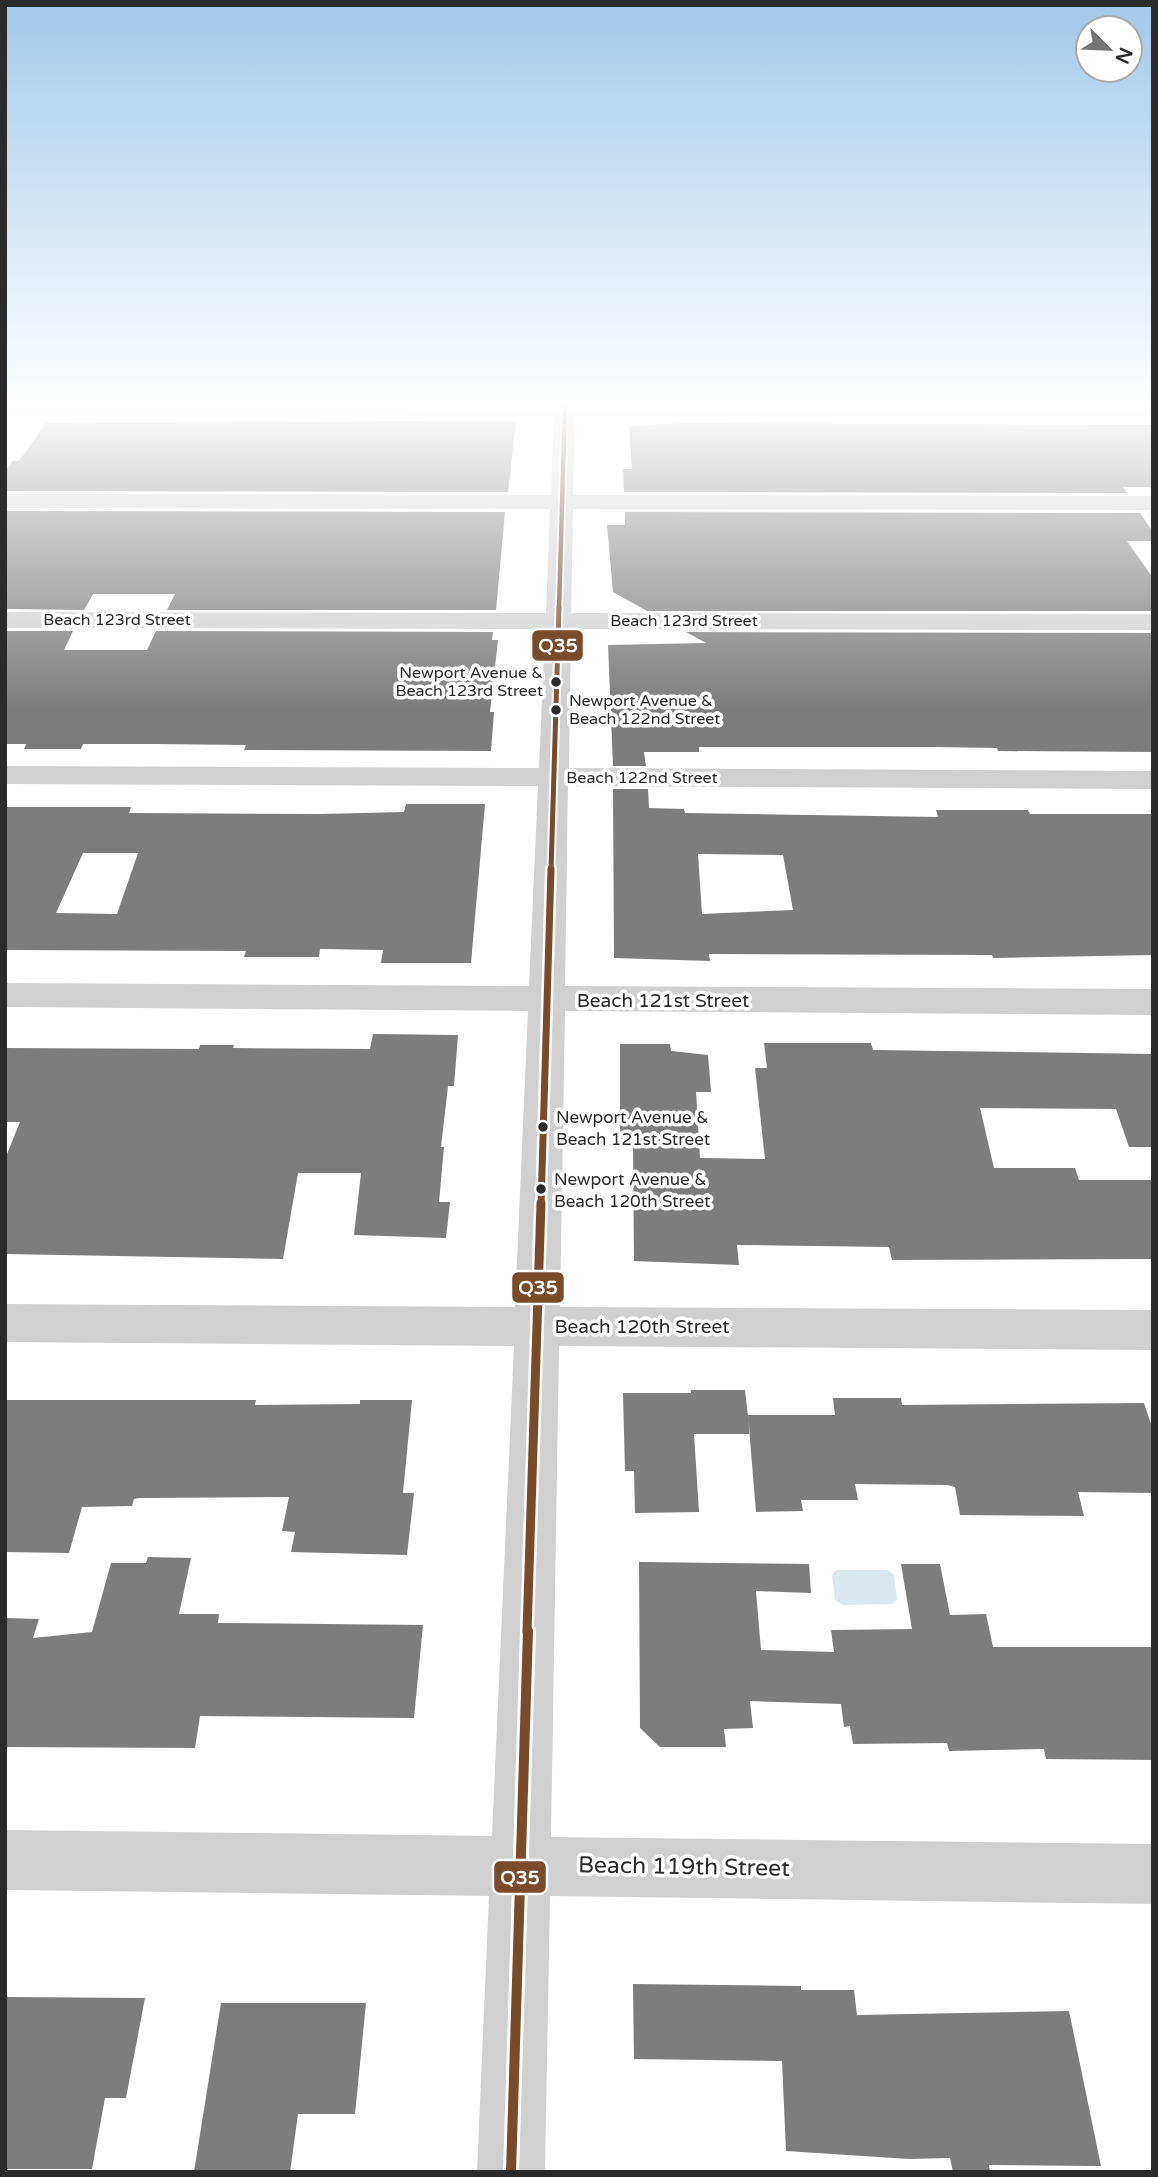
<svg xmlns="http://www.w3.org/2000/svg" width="1158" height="2177" font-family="'Varela Round',sans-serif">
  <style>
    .water { fill: #d8e8ee }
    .building { fill: #7d7d7d; fill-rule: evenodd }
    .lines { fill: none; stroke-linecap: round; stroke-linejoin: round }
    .minor { fill: #d0d0d0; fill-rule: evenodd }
    .bus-1-far4-casing { stroke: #fff; stroke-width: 8 }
    .bus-1-far3-casing { stroke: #fff; stroke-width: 9 }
    .bus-1-far2-casing { stroke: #fff; stroke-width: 12 }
    .bus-1-far1-casing { stroke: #fff; stroke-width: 14 }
    .bus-1-casing { stroke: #fff; stroke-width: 16 }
    .bus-1-far4 { stroke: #7a4b2a; stroke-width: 4.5 }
    .bus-1-far3 { stroke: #7a4b2a; stroke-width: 5 }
    .bus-1-far2 { stroke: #7a4b2a; stroke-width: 7 }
    .bus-1-far1 { stroke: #7a4b2a; stroke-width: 9 }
    .bus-1 { stroke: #7a4b2a; stroke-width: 10 }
    .bus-dot { fill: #2b2b2b; stroke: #fff; stroke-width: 2.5 }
    .labels { text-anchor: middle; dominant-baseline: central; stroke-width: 7; stroke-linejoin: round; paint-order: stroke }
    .far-street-label { font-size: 16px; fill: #2b2b2b; stroke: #fff }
    .far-bus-label { font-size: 16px; fill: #2b2b2b; stroke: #fff; text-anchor: end }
    .bus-label { font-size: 17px; fill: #2b2b2b; stroke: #fff; text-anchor: start }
    .street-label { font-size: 19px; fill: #2b2b2b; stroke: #fff }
    .near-street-label { font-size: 23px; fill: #2b2b2b; stroke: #fff }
    .line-badge { stroke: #fff; stroke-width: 2.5 }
    .badge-label { font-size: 19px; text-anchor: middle; font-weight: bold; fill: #fff }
  </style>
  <rect width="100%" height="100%" fill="#fff"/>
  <!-- water -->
  <path class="water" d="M836 1570H888L894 1575 897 1600 892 1604 843 1605 835 1600 832 1575Z"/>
  <!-- building -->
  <path class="building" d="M465 421H516L508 492 5 491V471L13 461H19L46 423Z
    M683 423 1153 425V487H1123L1127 493 624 492 623 469H632L629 426Z
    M5 511 505 512 496 610H167L175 594H93L84 610 5 609Z
    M625 512 1140 513 1153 532V541H1127L1153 578V611H647L613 592 607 525H625Z
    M5 631H73L64 650H147L156 631 493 632 492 640H498L490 712H494L491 751 244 750 246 745 156 744H83L81 749H24L26 744H5Z
    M686 632 1153 633V752L998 751 997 748 934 747H699V752H644L646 766H613L608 645 706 643Z
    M613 789H648L649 808 684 809 685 813 938 817 936 810H1028L1030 814H1153V955L993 958 992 955 709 954 710 961 614 958ZM698 854 783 855 793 910 702 914Z
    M406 804H485L471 963H381L383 950 320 949 319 957H244L246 951 5 950V807H131L129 813 322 814 404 812ZM83 853H138L117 914 56 913Z
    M373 1034 458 1035 454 1086H448L441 1147H444L439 1202H450L446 1238 354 1235 361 1173H298L283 1259 5 1254V1159L20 1122H5V1048L199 1049 200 1045H234L233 1048 370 1049Z
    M764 1043H871L873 1050 1153 1054V1147H1129L1116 1109 980 1108 994 1168H1075L1079 1180H1153V1259L892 1260 889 1247 737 1245 739 1265 634 1261 633 1142H620V1044H670L671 1051 708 1055 711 1092H696L700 1158 765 1159 755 1068H767Z
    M691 1390H745L750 1434H694L699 1512 635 1513 634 1471H625L623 1393H691Z
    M833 1398H901L902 1405 1144 1403 1153 1430V1493L1078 1492 1084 1516 960 1515 955 1487 947 1485 855 1484 858 1500H801L803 1511 756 1512 748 1415H835Z
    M5 1400H256L255 1405 360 1404V1400H412L403 1493H414L407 1555 291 1552 295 1532 282 1531 289 1497 140 1498 134 1499 132 1506 82 1507 69 1553 5 1552Z
    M148 1557 191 1558 179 1614H219L218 1623 423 1625 414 1718 200 1716 195 1748 5 1747V1618L39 1619 33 1638 92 1632 111 1563H146Z
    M639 1562 809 1564 811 1593 756 1591 761 1650 834 1652 831 1630 912 1629 901 1564H940L950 1615 986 1614 993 1647H1153V1760L1046 1759 1044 1749 949 1751 947 1743 853 1744 850 1726 844 1727 841 1704 750 1701 753 1728 724 1729 726 1747H660L640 1728Z
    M633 1984 801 1986V1990H854L857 2015 1069 2011 1101 2166 989 2165 990 2172H953L950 2158 909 2159 786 2151 782 2061 634 2059Z
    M5 1997 145 1998 126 2098H105L92 2169H5Z
    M221 2003H366L355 2114H298L290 2172H194Z"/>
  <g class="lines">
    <!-- minor -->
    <path class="minor" d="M5 403 1153 405V417L575 416 573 495 1153 496V510L573 509 571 613 1153 614V630L571 629 569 768 1153 771V789L568 786 565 986 1153 989V1015L565 1011 560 1307 1153 1310V1350L559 1346 551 1837 1153 1844V1904L550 1896 545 2172H477L489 1896 5 1890V1830L492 1836 514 1346 5 1342V1304L515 1307 528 1011 5 1007V983L529 986 538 786 5 784V766L539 768 545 629 5 628V612L546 613 550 509 5 508V494L551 495 554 416 5 415Z"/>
    <defs>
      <path id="bus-1-far4" d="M559 609 565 403"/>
      <path id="bus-1-far3" d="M551 871 559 607"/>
      <path id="bus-1-far2" d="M541 1205 551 869"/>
      <path id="bus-1-far1" d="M527 1632 541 1203"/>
      <path id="bus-1" d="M511 2172 528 1631"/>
    </defs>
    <!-- bus-1-far4 casing -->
    <use href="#bus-1-far4" class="bus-1-far4-casing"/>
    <!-- bus-1-far3 casing -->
    <use href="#bus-1-far3" class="bus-1-far3-casing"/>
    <!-- bus-1-far2 casing -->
    <use href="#bus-1-far2" class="bus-1-far2-casing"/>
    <!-- bus-1-far1 casing -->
    <use href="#bus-1-far1" class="bus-1-far1-casing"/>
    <!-- bus-1 casing -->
    <use href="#bus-1" class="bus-1-casing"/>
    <!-- bus-1-far4 -->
    <use href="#bus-1-far4" class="bus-1-far4"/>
    <!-- bus-1-far3 -->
    <use href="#bus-1-far3" class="bus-1-far3"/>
    <!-- bus-1-far2 -->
    <use href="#bus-1-far2" class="bus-1-far2"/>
    <!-- bus-1-far1 -->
    <use href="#bus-1-far1" class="bus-1-far1"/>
    <!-- bus-1 -->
    <use href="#bus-1" class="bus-1"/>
  </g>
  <!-- sky -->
  <linearGradient id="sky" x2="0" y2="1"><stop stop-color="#a1c9ea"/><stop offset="0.57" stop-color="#fff"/><stop offset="1" stop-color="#fff" stop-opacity="0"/></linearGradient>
  <rect width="1158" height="708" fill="url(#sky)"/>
  <!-- markers -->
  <g class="bus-dot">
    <circle cx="556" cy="682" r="6"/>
    <circle cx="556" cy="710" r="6"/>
    <circle cx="543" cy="1127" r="6"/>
    <circle cx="541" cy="1189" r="6"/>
  </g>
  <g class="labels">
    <!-- far-street labels -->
    <g class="far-street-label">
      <text x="117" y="620">Beach 123rd Street</text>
      <text x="684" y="621">Beach 123rd Street</text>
      <text x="642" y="778">Beach 122nd Street</text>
    </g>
    <!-- far-bus labels -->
    <g class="far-bus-label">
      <text x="543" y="673">Newport Avenue &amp;<tspan x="543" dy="18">Beach 123rd Street</tspan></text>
      <text x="569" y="701" text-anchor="start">Newport Avenue &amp;<tspan x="569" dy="18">Beach 122nd Street</tspan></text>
    </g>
    <!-- bus labels -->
    <g class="bus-label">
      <text x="556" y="1117">Newport Avenue &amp;<tspan x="556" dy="22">Beach 121st Street</tspan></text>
      <text x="554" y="1179">Newport Avenue &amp;<tspan x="554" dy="22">Beach 120th Street</tspan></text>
    </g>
    <!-- street labels -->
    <g class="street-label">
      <text x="663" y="1001">Beach 121st Street</text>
      <text x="642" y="1327">Beach 120th Street</text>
    </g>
    <!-- near-street labels -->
    <g class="near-street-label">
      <text transform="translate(684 1867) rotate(1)">Beach 119th Street</text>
    </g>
  </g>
  <g class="line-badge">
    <rect x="531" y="629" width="53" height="33" rx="7" fill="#7a4b2a"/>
    <rect x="511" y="1271" width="54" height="33" rx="7" fill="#7a4b2a"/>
    <rect x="493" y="1860" width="54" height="34" rx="7" fill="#7a4b2a"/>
  </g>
  <g class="badge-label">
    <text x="558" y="652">Q35</text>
    <text x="538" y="1294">Q35</text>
    <text x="520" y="1884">Q35</text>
  </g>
  <!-- border -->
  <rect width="1158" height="2177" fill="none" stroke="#2b2b2b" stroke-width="14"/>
  <!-- north arrow -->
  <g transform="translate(1109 49) rotate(114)"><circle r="33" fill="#ffffff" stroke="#aaaaaa" stroke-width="2"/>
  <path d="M0-5L12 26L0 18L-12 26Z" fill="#757575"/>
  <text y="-10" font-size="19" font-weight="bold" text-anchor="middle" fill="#2b2b2b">N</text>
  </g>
</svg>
